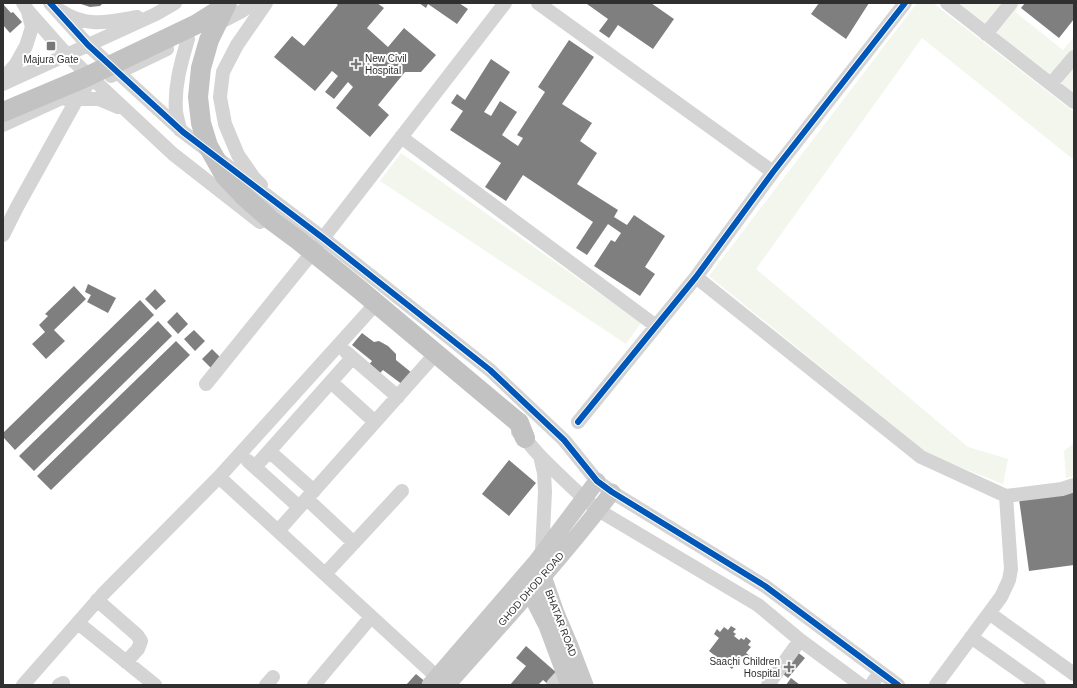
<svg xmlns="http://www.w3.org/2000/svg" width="1077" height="688" font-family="Helvetica,sans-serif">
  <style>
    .green { fill: #f2f6ed }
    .building { fill: #7f7f7f }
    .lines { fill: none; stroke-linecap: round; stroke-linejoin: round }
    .minor { stroke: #d4d4d4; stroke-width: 14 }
    .major { stroke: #c8c8c8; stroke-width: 17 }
    .highway { stroke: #c2c2c2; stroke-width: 20 }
    .highway-bridge { stroke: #c2c2c2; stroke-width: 20 }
    .cycleway-casing { stroke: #fff; stroke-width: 8 }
    .cycleway { stroke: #0057b8; stroke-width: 6 }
    .poi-dot { fill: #787878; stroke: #fff; stroke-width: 1.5 }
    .labels { text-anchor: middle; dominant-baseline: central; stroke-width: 4; stroke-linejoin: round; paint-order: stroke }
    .poi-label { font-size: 10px; fill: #303030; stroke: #fff; text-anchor: start }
    .street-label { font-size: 10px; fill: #303030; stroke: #fff }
  </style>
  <rect width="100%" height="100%" fill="#fff"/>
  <!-- green -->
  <path class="green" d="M917 3H933L1074 112V160L922 38 756 269 968 447 1008 459 1003 484 928 454 709 276Z
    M959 3H1021L1015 12 1063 50 1074 37V93Z
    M401 153 641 323 626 344 380 181Z
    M1074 443V476L1066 478 1064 451Z"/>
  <!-- building -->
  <path class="building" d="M78 3H103L100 6 90 7Z
    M335 3H377L384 8 367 28 388 47 404 28 436 55 421 72H405L378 105 389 115 370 137 336 108 353 87 348 82 334 99 325 92 338 76 332 71 315 91 274 57 292 36 304 46 338 5Z
    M419 3H459L468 9 457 24 428 4 426 8Z
    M588 3H651L674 19 653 49 618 25 609 38 599 31 608 19 587 4Z
    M819 3H869L846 39 811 14Z
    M1025 3H1074V19L1059 38 1021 8Z
    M3 4 11 13 13 12 22 22 10 33 3 25Z
    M569 40 594 57 562 104 592 123 580 141 597 153 577 184 618 210 614 217 627 225 634 215 665 236 645 267 655 274 640 296 594 266 611 240 615 242 621 233 608 224 587 255 576 248 593 222 523 175 506 201 485 187 501 163 450 130 463 111 451 103 457 94 465 100 491 59 510 72 484 112 491 116 500 101 517 112 502 135 518 146 523 138 517 135 545 92 538 87Z
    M88 284 116 298 108 313 87 302 91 295 85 292Z
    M74 286 86 299 54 330 65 341 46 359 32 344 45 332 39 325 48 316 45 314Z
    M155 289 166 301 156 310 145 299Z
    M140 300 154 315 15 450 3 437V433Z
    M177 312 188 324 178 334 167 322Z
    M158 321 172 336 34 471 19 456Z
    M194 330 205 341 195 351 184 339Z
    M362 333 374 342 379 341 388 346 396 354V360L412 373 403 385 383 370 379 374 368 366 372 361 352 345Z
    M176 341 190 355 51 490 37 476Z
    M212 349 224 361 214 371 202 359Z
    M509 460 536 483 509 516 482 494Z
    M1074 490V565L1029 571 1019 499Z
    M731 626 736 629 733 632 736 634 734 636 739 640 741 638 744 640 746 637 751 641 748 645 751 647 746 653 750 656 747 660 742 656 732 669 709 651 719 638 714 634 717 629 720 632 724 627 728 630Z
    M526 646 558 674 549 685 543 680 538 685H510L526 666 516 658Z
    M796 651 805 658 788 678 779 671Z
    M416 674 427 683 425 685H406Z
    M791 678 800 685H786Z"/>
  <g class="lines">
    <!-- minor -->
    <path class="minor" d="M23 3 28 11 67 55 173 154 260 222
      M50 3 88 45 183 132 323 238 490 370 564 440 597 481 612 492 765 586 898 685
      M538 3 773 172
      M947 3 1074 102
      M61 11C86 28 109 22 137 17
      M215 25 242 11 254 3
      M986 34 1011 3
      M111 76 167 49
      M3 79 16 64 26 46 32 27 28 12
      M3 84 156 14 175 3
      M1051 84 1074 57
      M68 100 77 99H99L118 107
      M3 125 86 87
      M180 130C179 124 177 118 176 112 174 86 181 63 188 39
      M401 137 656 326
      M261 185 254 178 238 155 225 124 220 97 223 72 237 45 266 3
      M3 235 17 207 77 99
      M696 277 921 457 1006 496 1062 489 1074 485
      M346 352 398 397
      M331 382 375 422
      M206 384 307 259 505 3
      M578 422 696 277 773 172 905 3
      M518 432C527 440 533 449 541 457 560 476 578 494 598 510L758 605 800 640 861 685
      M269 451 314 491
      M540 456 544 473 545 492 542 552
      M248 461 299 507
      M255 467 352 358
      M219 477 437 677
      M307 499 354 543
      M278 531 431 359
      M325 574 402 491
      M97 600 137 635 141 641 138 649 126 662
      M989 613 1074 674
      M78 623 155 685
      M971 637 1039 685
      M23 685 103 594 219 477 371 309
      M59 685 63 683
      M266 685 273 677
      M314 685 371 617
      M553 685 564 673
      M768 685 800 640
      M871 685 880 672
      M936 685 1001 597 1009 580 1011 569 1006 496"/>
    <!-- major -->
    <path class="major" d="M539 567 543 576 556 613 570 646 585 685
      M525 583 547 626 569 685
      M430 685 536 562 597 481
      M447 685C503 622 561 559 612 492"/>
    <!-- highway -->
    <path class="highway" d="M519 423 525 438"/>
    <!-- highway-bridge -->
    <path class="highway-bridge" d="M227 3 209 40 201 68 198 97 201 123 208 146 225 176 246 198 271 220 298 240 359 289 519 423
      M3 112 84 78 197 24 224 7"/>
    <defs>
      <path id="cycleway" d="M50 3 88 45 183 132 323 238 490 370 564 440 597 481 612 492 765 586 898 685
        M578 422 696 277 773 172 905 3"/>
    </defs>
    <!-- cycleway casing -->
    <use href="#cycleway" class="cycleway-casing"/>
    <!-- cycleway -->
    <use href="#cycleway" class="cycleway"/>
  </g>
  <!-- markers -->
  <g class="poi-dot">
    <rect x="46" y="41" width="10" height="10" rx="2"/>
    <path d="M354 58h4v4h4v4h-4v4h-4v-4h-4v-4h4z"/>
    <path d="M787 661h4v4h4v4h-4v4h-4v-4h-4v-4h4z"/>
  </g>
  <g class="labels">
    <!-- poi labels -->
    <g class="poi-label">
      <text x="365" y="58">New Civil<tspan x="365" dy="12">Hospital</tspan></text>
      <text x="51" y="59" text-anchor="middle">Majura Gate</text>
      <text x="780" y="661" text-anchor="end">Saachi Children<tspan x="780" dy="12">Hospital</tspan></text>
    </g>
    <!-- street labels -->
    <g class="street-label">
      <text transform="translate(531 589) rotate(-49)">GHOD DHOD ROAD</text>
      <text transform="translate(561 623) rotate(69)">BHATAR ROAD</text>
    </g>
  </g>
  <!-- border -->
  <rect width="1077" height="688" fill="none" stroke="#303030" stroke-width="8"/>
</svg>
